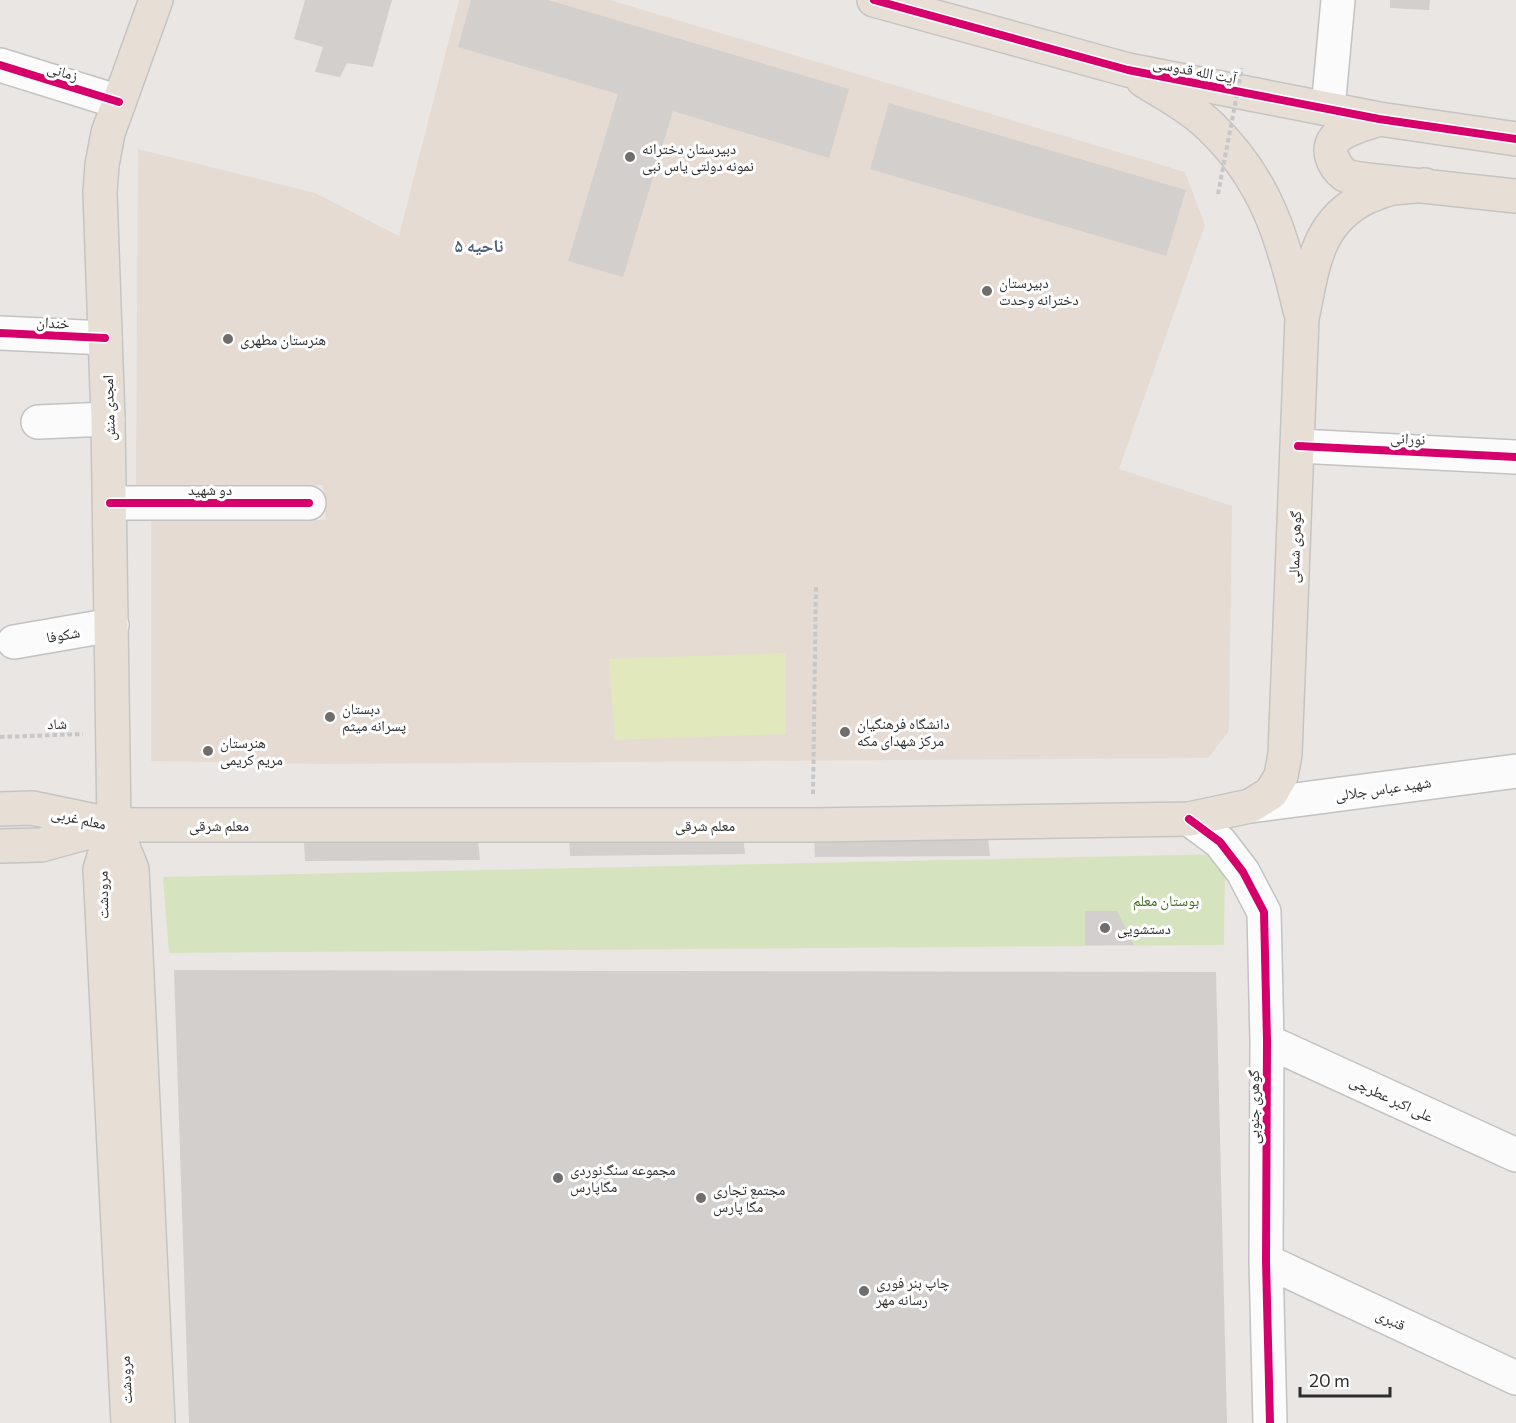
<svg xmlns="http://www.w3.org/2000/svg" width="1516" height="1423" font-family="Commissioner,'Noto Naskh Arabic',sans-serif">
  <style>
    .education { fill: #e5dbd2 }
    .green { fill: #d5e4be }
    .pitch { fill: #e1e8bb }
    .building { fill: #d2cfcd }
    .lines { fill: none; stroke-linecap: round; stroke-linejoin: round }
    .minor-casing { stroke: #c2c2c2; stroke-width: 36 }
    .major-casing { stroke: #c6c4c3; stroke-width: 36 }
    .path { stroke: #c7c7c7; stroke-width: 4; stroke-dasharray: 4.5 3; stroke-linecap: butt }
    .minor { stroke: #fcfbfb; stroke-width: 33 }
    .major { stroke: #e7dfd6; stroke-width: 33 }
    .path-bridge { stroke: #c7c7c7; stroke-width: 4; stroke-dasharray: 4.5 3; stroke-linecap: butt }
    .cycleway-casing { stroke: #fff; stroke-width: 11 }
    .cycleway { stroke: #d6006c; stroke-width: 8 }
    .poi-dot { fill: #6f6e6d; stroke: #fff; stroke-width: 2 }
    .labels { text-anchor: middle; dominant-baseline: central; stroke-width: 6; stroke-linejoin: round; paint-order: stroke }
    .street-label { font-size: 15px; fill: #2d2d2d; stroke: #fff }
    .poi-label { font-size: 15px; fill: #2d2d2d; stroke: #fff; text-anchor: start }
    .park-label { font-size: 15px; fill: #3d6b1c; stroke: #fff }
    .quarter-label { font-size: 18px; font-weight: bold; fill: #4d607e; stroke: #fff }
  </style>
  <rect width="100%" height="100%" fill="#eae6e4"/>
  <!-- education -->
  <path class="education" d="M459 0H610L1185 172 1205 225 1119 469 1232 506 1229 731 1208 758 325 764 151 761V520H326L323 485 136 488 138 149 315 193 399 236Z"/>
  <!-- green -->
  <path class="green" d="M1225 854 1224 945 169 953 163 877Z"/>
  <!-- pitch -->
  <path class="pitch" d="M786 653V734L615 740 609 659Z"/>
  <!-- building -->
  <path class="building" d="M305 0H392L373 67 347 63 340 77 315 72 323 47 294 39Z
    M471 0H548L849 89 829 158 673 111 623 277 568 261 618 94 458 47Z
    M1390 0H1430L1429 10 1390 8Z
    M889 103 1186 190 1166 256 870 169Z
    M743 836 745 854 570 856 569 837Z
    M988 837 990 856 815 857 814 838Z
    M478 842 480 860 305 861 304 843Z
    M1085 911H1117L1134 945H1085Z
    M174 970 1216 972 1227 1423H189Z"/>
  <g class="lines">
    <defs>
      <path id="minor" d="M0 65 119 102
        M1328 109 1338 0
        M0 333 105 338
        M38 422 108 419
        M1298 446 1516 457
        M110 503H309
        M14 642 112 625
        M1250 806 1516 771
        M1189 819 1220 842 1243 872 1264 912 1267 1041 1266 1261 1270 1423
        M1267 1041 1516 1155
        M1266 1261 1516 1378"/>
      <path id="major" d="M874 0 1128 70 1379 119 1516 139
        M1143 80C1165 94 1192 108 1211 127 1266 180 1283 238 1300 310
        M1379 119C1366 124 1346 128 1336 138 1325 149 1334 167 1345 175 1351 178 1360 179 1367 180L1516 196
        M0 809 32 808 114 825H813L1189 819 1250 806 1271 793 1281 776 1285 754 1302 318C1313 268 1315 222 1367 197 1375 194 1384 190 1393 188 1404 187 1415 186 1425 185
        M114 825 132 869 158 1423
        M0 846 41 845 107 827
        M128 1423 100 869 114 825 108 419 100 192 102 165 108 133 156 0"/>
    </defs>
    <!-- minor casing -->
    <use href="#minor" class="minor-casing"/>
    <!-- major casing -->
    <use href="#major" class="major-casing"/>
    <!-- path -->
    <path class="path" d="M0 737 83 734
      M813 794 816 584"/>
    <!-- minor -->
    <use href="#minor" class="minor"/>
    <!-- major -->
    <use href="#major" class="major"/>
    <!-- path-bridge -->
    <path class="path-bridge" d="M1218 194 1242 68"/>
    <defs>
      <path id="cycleway" d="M874 0 1128 70 1379 119 1516 139
        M0 65 119 102
        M0 333 105 338
        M1298 446 1516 457
        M110 503H309
        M1189 819 1220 842 1243 872 1264 912 1267 1041 1266 1261 1270 1423"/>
    </defs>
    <!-- cycleway casing -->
    <use href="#cycleway" class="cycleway-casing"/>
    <!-- cycleway -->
    <use href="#cycleway" class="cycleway"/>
  </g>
  <!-- markers -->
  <g class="poi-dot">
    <circle cx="630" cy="157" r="6"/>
    <circle cx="987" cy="291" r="6"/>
    <circle cx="228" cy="339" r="6"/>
    <circle cx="330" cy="717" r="6"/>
    <circle cx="845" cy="732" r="6"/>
    <circle cx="208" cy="751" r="6"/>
    <circle cx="1105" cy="928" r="6"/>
    <circle cx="558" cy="1178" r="6"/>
    <circle cx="701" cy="1198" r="6"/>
    <circle cx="864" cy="1291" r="6"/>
  </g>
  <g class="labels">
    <!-- street labels -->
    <g class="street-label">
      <text transform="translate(1195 70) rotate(11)">آیت الله قدوسی</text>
      <text transform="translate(63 71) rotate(17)">زمانی</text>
      <text transform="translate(53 322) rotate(3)">خندان</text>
      <text transform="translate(108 408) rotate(-92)">امجدی منش</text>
      <text transform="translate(1408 438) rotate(3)">نورانی</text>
      <text x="210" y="489">دو شهید</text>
      <text transform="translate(1294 547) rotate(-88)">گوهری شمالی</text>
      <text transform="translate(63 634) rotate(-10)">شکوفا</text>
      <text transform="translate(57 723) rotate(-2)">شاد</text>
      <text transform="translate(1383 788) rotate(-8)">شهید عباس جلالی</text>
      <text transform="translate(79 818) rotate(12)">معلم غربی</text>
      <text x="219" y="825">معلم شرقی</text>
      <text x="705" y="825">معلم شرقی</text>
      <text transform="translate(102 895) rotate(-91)">مرودشت</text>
      <text transform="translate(1392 1098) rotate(25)">علی اکبر عطرچی</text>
      <text transform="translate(1253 1107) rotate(-90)">گوهری جنوبی</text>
      <text transform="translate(1391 1319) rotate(25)">قنبری</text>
      <text transform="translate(125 1380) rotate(-93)">مرودشت</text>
    </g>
    <!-- poi labels -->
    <g class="poi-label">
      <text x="642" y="148">دبیرستان دخترانه<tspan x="642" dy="17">نمونه دولتی یاس نبی</tspan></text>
      <text x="999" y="282">دبیرستان<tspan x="999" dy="17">دخترانه وحدت</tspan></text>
      <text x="240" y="339">هنرستان مطهری</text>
      <text x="342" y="708">دبستان<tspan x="342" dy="17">پسرانه میثم</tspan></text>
      <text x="857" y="723">دانشگاه فرهنگیان<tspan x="857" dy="17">مرکز شهدای مکه</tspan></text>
      <text x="220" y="742">هنرستان<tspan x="220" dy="17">مریم کریمی</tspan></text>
      <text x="1117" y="928">دستشویی</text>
      <text x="570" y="1169">مجموعه سنگ‌نوردی<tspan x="570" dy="17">مگاپارس</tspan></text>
      <text x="713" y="1189">مجتمع تجاری<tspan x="713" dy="17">مگا پارس</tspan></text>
      <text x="876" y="1282">چاپ بنر فوری<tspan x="876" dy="17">رسانه مهر</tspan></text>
    </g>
    <!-- park labels -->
    <g class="park-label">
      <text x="1166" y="900">بوستان معلم</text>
    </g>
    <!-- quarter labels -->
    <g class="quarter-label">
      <text x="479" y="245">ناحیه ۵</text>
    </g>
  </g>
  <!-- scale -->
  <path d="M1300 1387v9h90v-9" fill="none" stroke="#2d2d2d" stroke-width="3"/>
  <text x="1309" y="1387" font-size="18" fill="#2d2d2d" stroke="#ffffff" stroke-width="4.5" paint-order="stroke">20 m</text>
</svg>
